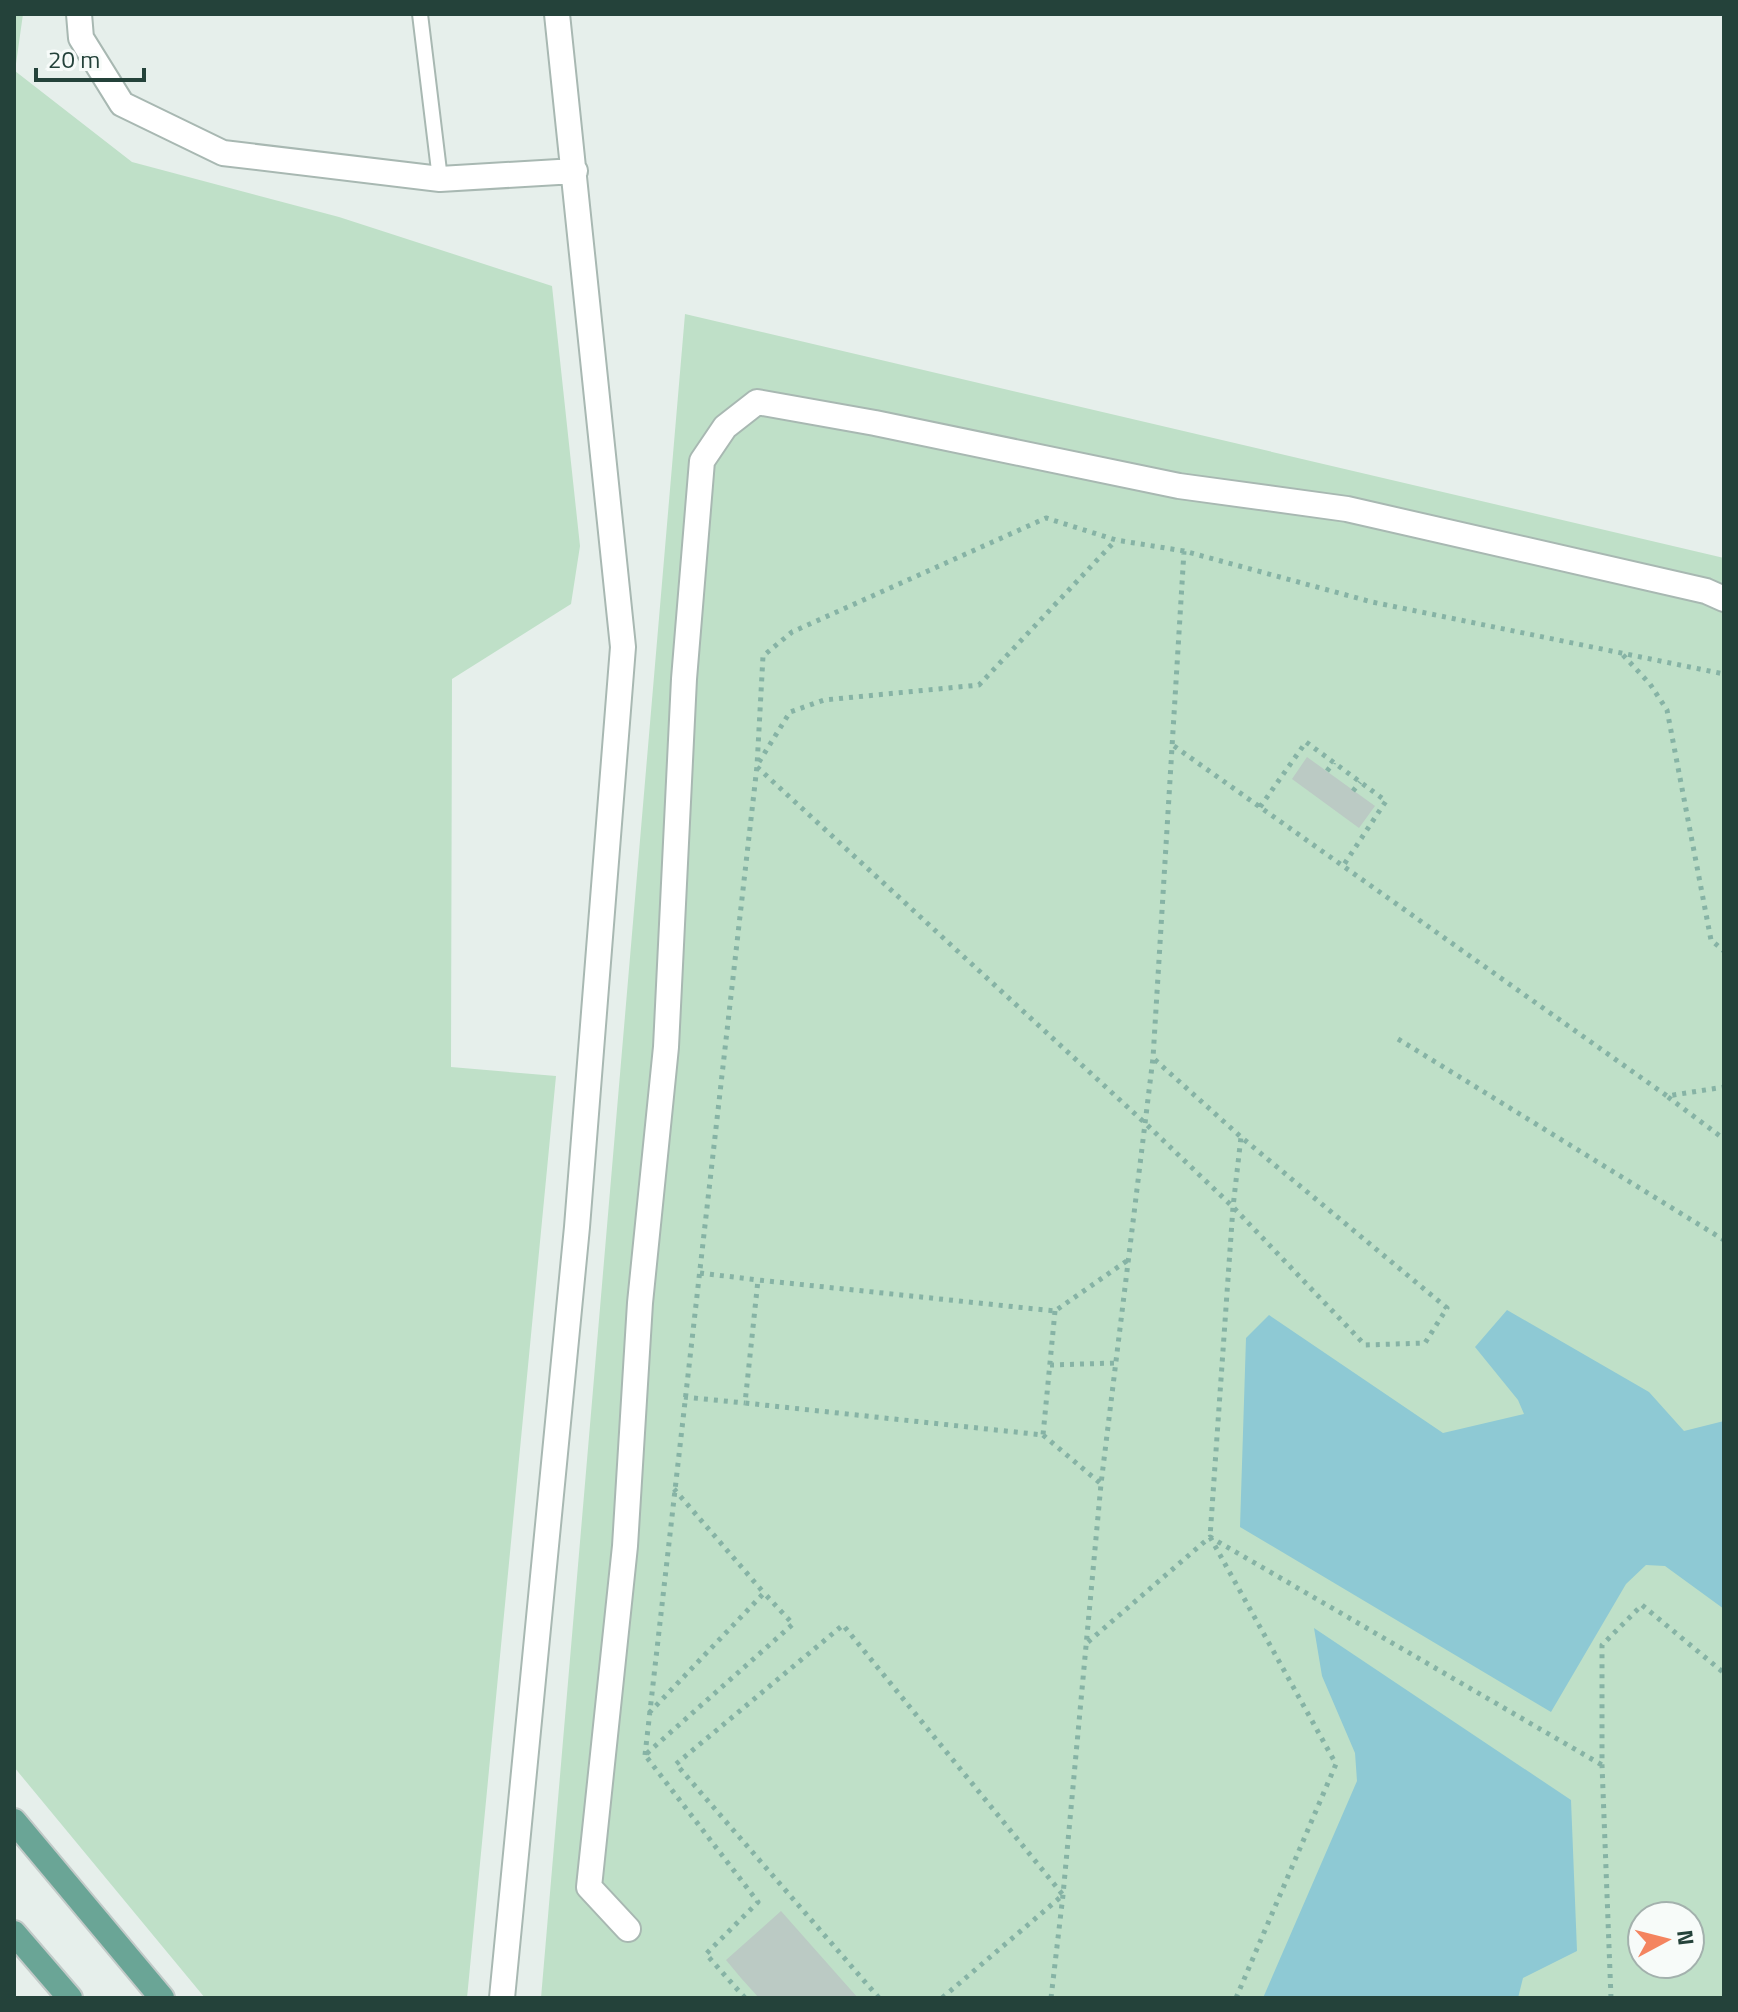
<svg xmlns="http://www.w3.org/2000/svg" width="1738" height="2012" font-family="'Titillium Web',sans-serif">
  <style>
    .green { fill: #bfe0c8; fill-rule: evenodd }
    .water { fill: #8ec9d4 }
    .building { fill: #bbcac4 }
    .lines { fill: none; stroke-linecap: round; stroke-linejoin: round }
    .lane-casing { stroke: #a8b8b2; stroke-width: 18 }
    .street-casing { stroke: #a8b8b2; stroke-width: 28 }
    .primary-casing { stroke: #c2cac8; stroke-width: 28 }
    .path { stroke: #86b3a5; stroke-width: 5; stroke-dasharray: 4 6; stroke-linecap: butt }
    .lane { stroke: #fff; stroke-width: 14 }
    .street { stroke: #fff; stroke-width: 24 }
    .primary { stroke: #6aa596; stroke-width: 24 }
  </style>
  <rect width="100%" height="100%" fill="#e6efeb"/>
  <!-- green -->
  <path class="green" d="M14 14H23L15 71 132 162 339 217 552 286 580 546 571 604 452 679 451 1067 556 1076 467 1998H205L14 1767Z
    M685 314 1724 558V1998H541ZM1642 1916H1690V1964H1642Z"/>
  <!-- water -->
  <path class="water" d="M1507 1310 1649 1392 1684 1431 1724 1421V1609L1665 1566 1646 1565 1626 1584 1551 1712 1240 1527 1246 1338 1269 1315 1443 1433 1524 1414 1518 1400 1475 1347Z
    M1314 1628 1571 1800 1577 1951 1523 1978 1518 1998H1263L1357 1781 1355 1753 1322 1676Z"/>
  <!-- building -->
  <path class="building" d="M1307 757 1375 806 1359 828 1292 779Z
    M781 1911 858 1998H759L741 1978 726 1960Z"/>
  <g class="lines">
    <defs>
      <path id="lane" d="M420 14 440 179"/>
      <path id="street" d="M79 14 81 38 122 104 223 153 440 179 575 171
        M628 1929 589 1887 625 1546 640 1303 666 1047 684 679 702 461 725 427 757 402 875 423 1179 486 1347 509 1706 591 1724 599
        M502 1998 577 1227 623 647 557 14"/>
      <path id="primary" d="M14 1821 162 1998
        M14 1933 70 1998"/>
    </defs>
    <!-- lane casing -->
    <use href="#lane" class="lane-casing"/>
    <!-- street casing -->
    <use href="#street" class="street-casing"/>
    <!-- primary casing -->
    <use href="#primary" class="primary-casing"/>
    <!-- path -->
    <path class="path" d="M1623 655 1650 684 1667 710 1711 940 1724 951
      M1174 746 1667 1096 1724 1087
      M759 762 790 712 824 700 979 685 1116 540
      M757 767 1145 1123 1233 1207 1365 1345 1425 1343 1447 1308 1241 1137 1153 1058
      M1327 771 1334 762
      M1353 791 1360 782
      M1260 807 1306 742 1386 801 1343 866
      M1398 1039 1724 1240
      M1668 1097 1724 1139
      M700 1273 758 1280
      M1055 1311 1043 1435 745 1403 758 1280 1055 1311 1128 1260
      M1050 1365 1115 1363
      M684 1397 745 1403
      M1043 1435 1100 1483
      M1088 1642 1210 1537 1602 1765
      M649 1713 764 1593 674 1489
      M645 1755 757 766 763 656 792 632 1046 518 1116 540 1184 551 1372 602 1724 674
      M745 1998 706 1954 758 1902 645 1755 793 1624 764 1593
      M879 1998 676 1764 843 1625 1063 1895 942 1998
      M1051 1998 1063 1895 1101 1484 1153 1058 1184 551
      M1236 1998 1336 1764 1210 1537 1233 1207 1241 1137
      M1611 1998 1602 1765V1645L1642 1605 1724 1673"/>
    <!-- lane -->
    <use href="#lane" class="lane"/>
    <!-- street -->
    <use href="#street" class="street"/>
    <!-- primary -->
    <use href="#primary" class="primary"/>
  </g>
  <!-- border -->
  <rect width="1738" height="2012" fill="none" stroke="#24423a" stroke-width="32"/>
  <!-- north arrow -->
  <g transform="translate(1666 1940) rotate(83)"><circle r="38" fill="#f7fbf9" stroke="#a3b1ad" stroke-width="2"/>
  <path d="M0-6L14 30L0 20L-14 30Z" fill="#f4845f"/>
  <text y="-12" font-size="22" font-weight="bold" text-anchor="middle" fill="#24423a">N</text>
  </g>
  <!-- scale -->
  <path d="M36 68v12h108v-12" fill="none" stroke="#24423a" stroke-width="4"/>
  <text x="48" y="68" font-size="24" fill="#24423a" stroke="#f7fbf9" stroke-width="6" paint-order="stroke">20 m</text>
</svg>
